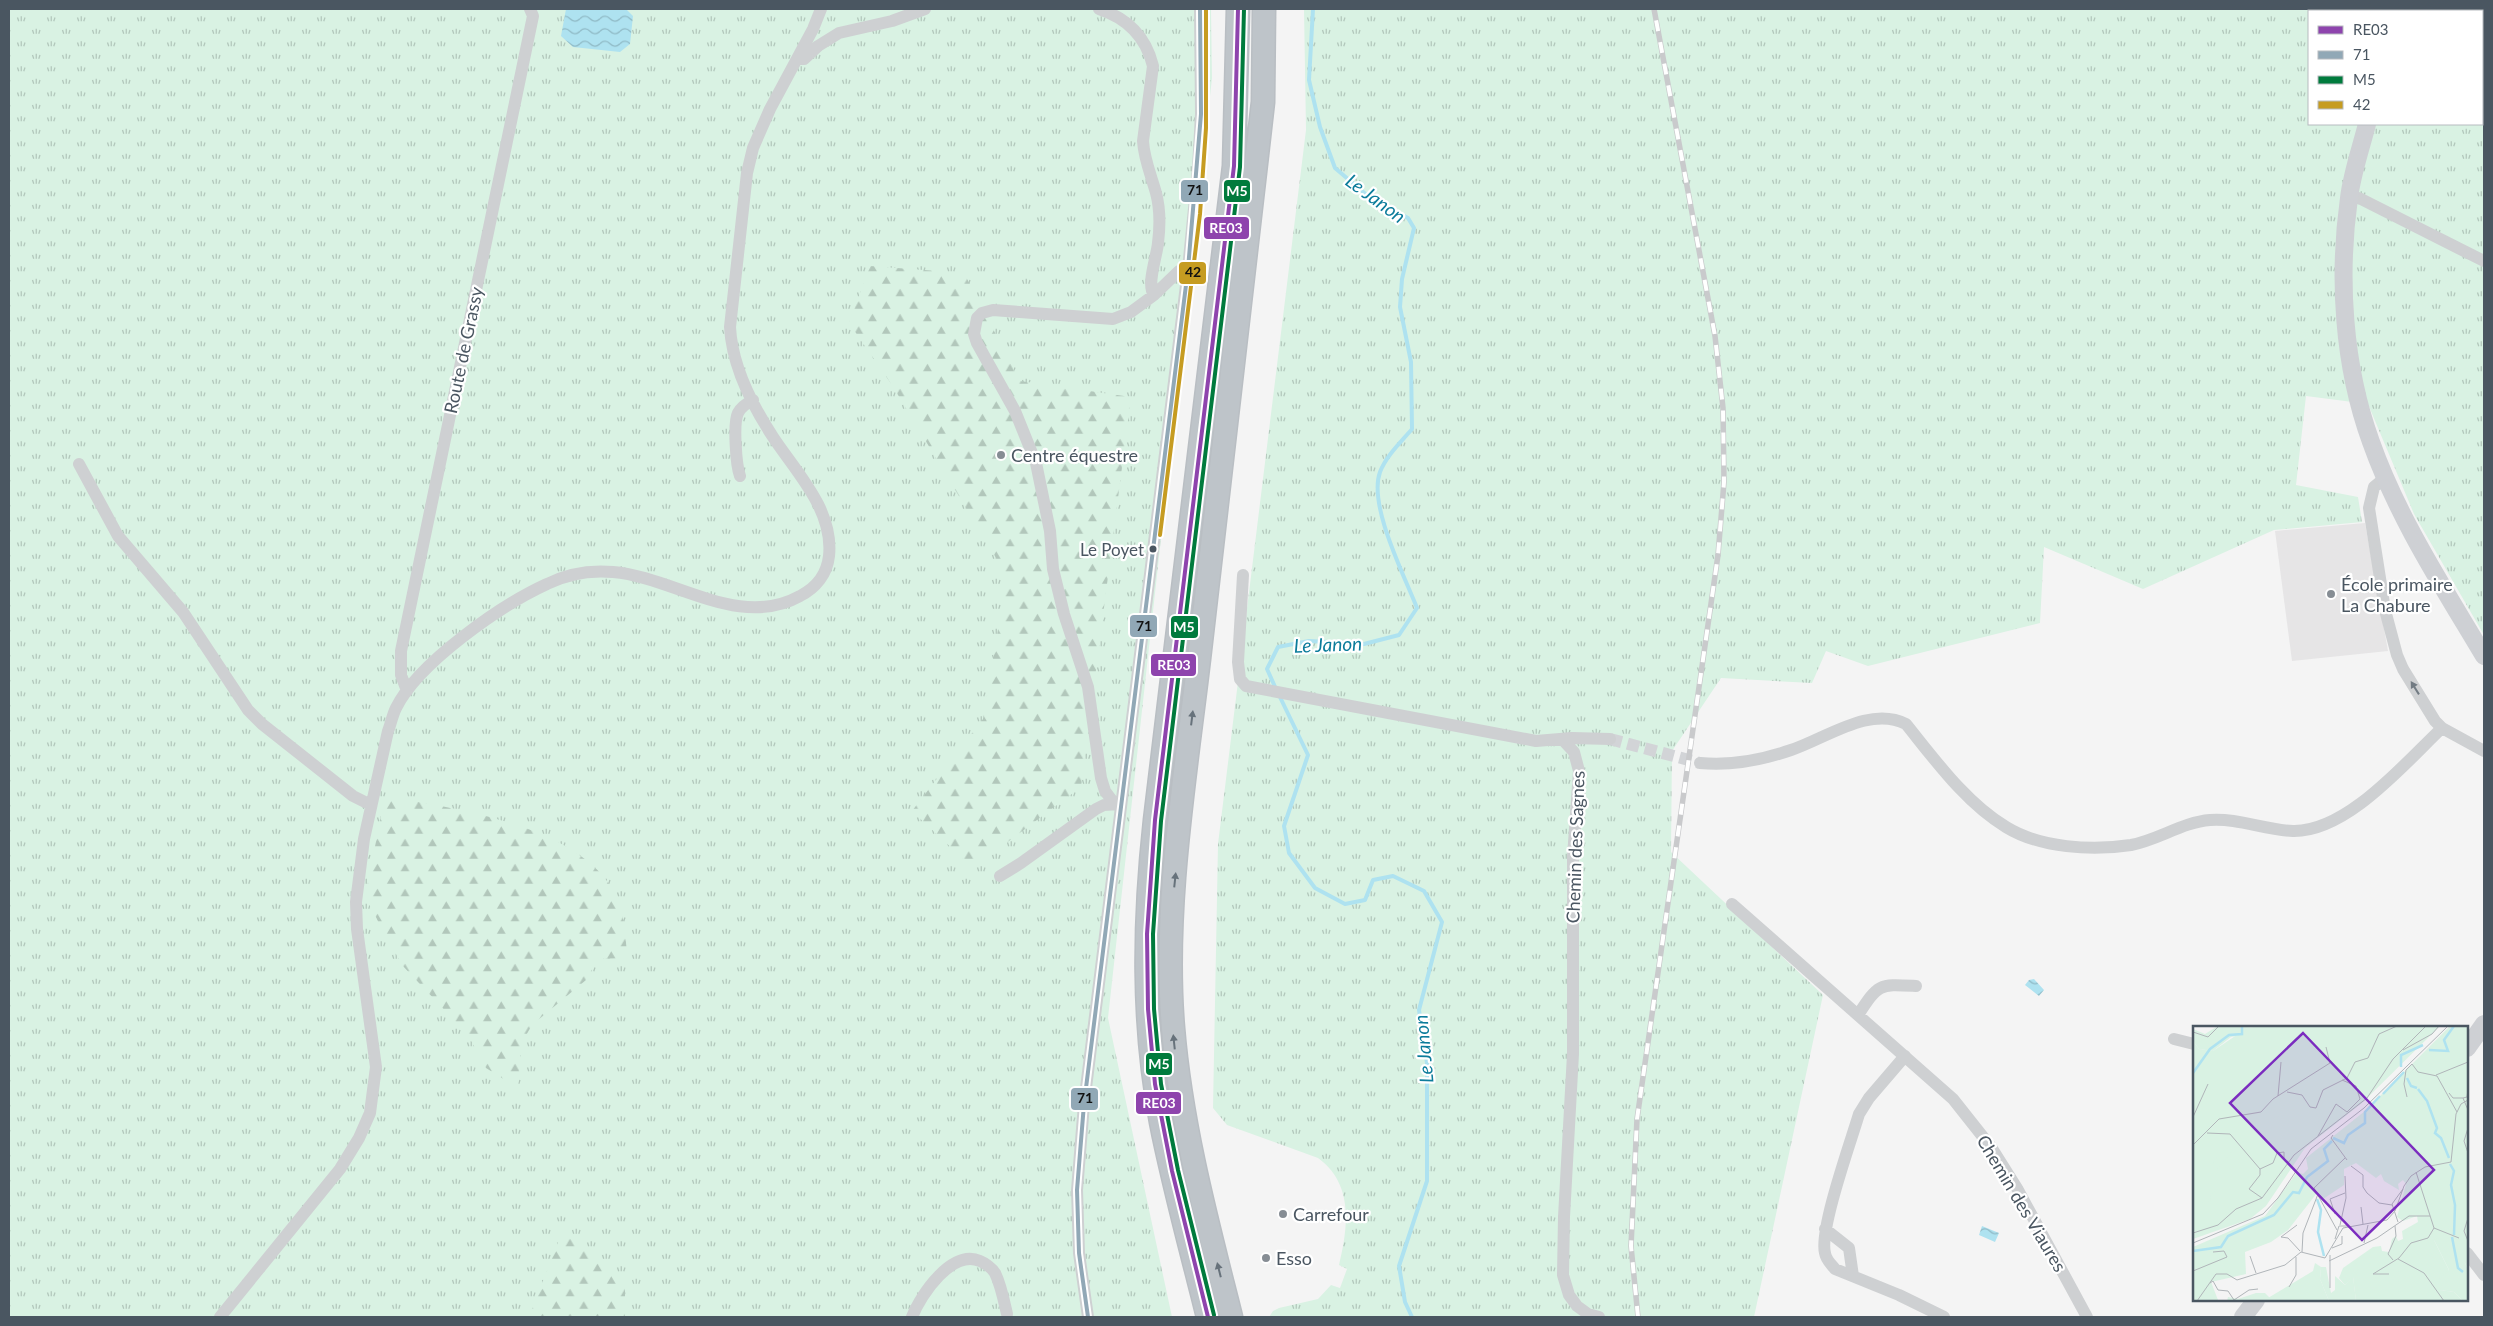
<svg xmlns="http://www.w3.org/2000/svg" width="2493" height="1326" font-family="Lato,sans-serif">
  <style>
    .education { fill: #e6e5e6 }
    .grass { fill: url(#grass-tufts); fill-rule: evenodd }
    .forest { fill: url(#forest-firs) }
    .water { fill: url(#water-waves) }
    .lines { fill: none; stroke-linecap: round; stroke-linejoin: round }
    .stream { stroke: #aee2f0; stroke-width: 4 }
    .street-tunnel { stroke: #d2d4d7; stroke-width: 12; stroke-dasharray: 12 6; stroke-linecap: butt }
    .highway-casing { stroke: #b9bec3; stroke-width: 25 }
    .street { stroke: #ced0d2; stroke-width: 12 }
    .secondary { stroke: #ced0d4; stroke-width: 18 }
    .highway { stroke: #bec4c9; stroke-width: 22 }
    .rail-casing { stroke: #c9cacc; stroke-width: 5.5 }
    .rail { stroke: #fff; stroke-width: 4; stroke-dasharray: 11; stroke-linecap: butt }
    .bus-1-casing { stroke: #fff; stroke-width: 8 }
    .bus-2-casing { stroke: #fff; stroke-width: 8 }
    .bus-3-casing { stroke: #fff; stroke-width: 8 }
    .bus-4-casing { stroke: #fff; stroke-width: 8 }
    .bus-1 { stroke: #8e44ad; stroke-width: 4 }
    .bus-2 { stroke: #91a8b6; stroke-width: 4 }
    .bus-3 { stroke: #007b3d; stroke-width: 4 }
    .bus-4 { stroke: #c69c21; stroke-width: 4 }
    .oneway { fill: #727b83 }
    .oneway2 { fill: #67727b }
    .poi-dot { fill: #868d94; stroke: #fff; stroke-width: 2 }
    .bus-dot { fill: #4a5661; stroke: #fff; stroke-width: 2 }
    .labels { text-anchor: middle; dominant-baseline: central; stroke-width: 4.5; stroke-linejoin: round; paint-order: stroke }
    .bus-label { font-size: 17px; fill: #4a5661; stroke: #fff; text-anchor: end }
    .street-label { font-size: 18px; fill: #4a5661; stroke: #fff }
    .poi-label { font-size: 18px; fill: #4a5661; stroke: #fff; text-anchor: start }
    .water-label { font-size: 19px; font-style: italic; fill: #0c7c9b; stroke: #fff }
    .inset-river { fill: none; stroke: #aee2f0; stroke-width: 2.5 }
    .inset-road { fill: none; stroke: #b0b5b9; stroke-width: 1 }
    .view { fill: #7b2cbf; fill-opacity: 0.15; stroke: #7b2cbf; stroke-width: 2.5 }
    .inset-edge { fill: none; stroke: #4a5661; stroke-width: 2.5 }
    .line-badge { stroke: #fff; stroke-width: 2 }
    .badge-label { font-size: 14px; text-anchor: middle; font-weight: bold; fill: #fff }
    .pale-badge-label { font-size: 14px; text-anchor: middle; font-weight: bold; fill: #111 }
  </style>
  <defs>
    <pattern id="grass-tufts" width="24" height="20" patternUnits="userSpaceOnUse" patternTransform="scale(1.25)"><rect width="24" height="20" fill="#d9f2e3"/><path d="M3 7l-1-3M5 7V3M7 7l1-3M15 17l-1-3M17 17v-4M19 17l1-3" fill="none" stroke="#b2c7bb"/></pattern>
    <pattern id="forest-firs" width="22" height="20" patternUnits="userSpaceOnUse" patternTransform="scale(1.25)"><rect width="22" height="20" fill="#d9f2e3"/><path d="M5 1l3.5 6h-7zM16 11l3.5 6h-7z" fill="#b2c7bb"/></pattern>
    <pattern id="water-waves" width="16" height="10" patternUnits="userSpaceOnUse" patternTransform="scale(1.25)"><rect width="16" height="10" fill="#aee2f0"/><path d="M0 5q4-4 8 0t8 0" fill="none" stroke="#90bac6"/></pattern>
  </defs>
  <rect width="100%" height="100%" fill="#f4f4f4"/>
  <!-- education -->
  <path class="education" d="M2365 523 2388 651 2292 661 2275 531Z"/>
  <!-- grass -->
  <path class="grass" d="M9 9H1211L1212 78 1108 1018 1172 1317H9Z
    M1304 9H2484V635L2414 514 2368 404 2306 396 2296 485 2358 497 2362 522 2274 530 2143 589 2044 547 2040 623 1868 666 1826 651 1812 683 1721 678 1672 751 1671 852 1823 995 1754 1317H1269L1273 1311 1279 1308 1318 1299 1331 1285 1340 1288 1347 1269 1339 1265C1348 1227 1354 1184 1318 1158L1227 1125 1213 1108 1218 844 1306 130ZM2309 11H2482V124H2309Z"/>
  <!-- forest -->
  <path class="forest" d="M870 266 964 273 1020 381 1131 397 1081 787 973 868 912 811 983 719 1007 576 892 385 849 323Z
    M385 796C456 809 592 826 620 905 625 921 625 941 628 958L598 959 586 980 532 1025 521 1044 518 1088 486 1068 468 1035 402 965 365 897Z
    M562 1232 625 1284V1317H529Z"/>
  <!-- water -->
  <path class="water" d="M566 9H626L633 16 630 44 620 52 573 47 561 36Z
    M2034 979 2044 990 2039 996 2025 985 2029 980Z
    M1982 1226 1999 1233 1995 1242 1979 1235Z"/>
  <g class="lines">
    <!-- stream -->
    <path class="stream" d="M1276 689 1267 669 1278 647 1309 641 1364 644 1399 635 1417 608C1404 575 1368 505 1380 472 1386 456 1401 442 1412 429L1411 362 1400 307 1402 279 1414 228 1408 218 1369 197 1335 168 1320 127 1309 80 1313 9
      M1279 695 1308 755 1284 826 1289 853 1315 888 1345 904 1365 900 1373 880 1393 876 1424 891 1442 922 1419 1010 1427 1063V1181L1399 1266 1405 1302 1412 1317"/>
    <!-- street-tunnel -->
    <path class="street-tunnel" d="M1610 739 1700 763"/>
    <defs>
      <path id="highway" d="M1208 1317C1192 1252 1174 1188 1161 1122 1142 1022 1144 921 1155 820L1234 166 1238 9
        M1231 1317C1207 1222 1181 1126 1173 1028 1163 909 1185 778 1199 659 1220 474 1242 288 1263 102L1264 9"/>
    </defs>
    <!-- highway casing -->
    <use href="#highway" class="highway-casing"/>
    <!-- street -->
    <path class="street" d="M1099 9C1127 18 1146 37 1153 66L1143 141C1144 159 1151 175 1156 193 1160 208 1160 227 1158 243 1157 256 1146 285 1154 295L1131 312 1113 319 993 310 982 313 977 318 974 334 977 343 1015 411 1036 463 1050 531 1053 569 1064 614 1088 687 1101 778 1105 791 1114 803
      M798 59H804L818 46 839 33 892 21 925 9
      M2349 195 2361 199 2484 261
      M1154 295 1179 271 1188 269
      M79 464 118 536 183 612 248 710 262 724 353 796 371 805
      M740 476C736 465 733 423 738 413 741 407 747 403 753 400
      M2385 478 2374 487 2369 508 2385 610 2397 655 2403 669 2435 721 2442 728 2484 751
      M1243 575 1238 662 1240 679 1246 686 1536 741 1572 738 1610 739
      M407 691 401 675V651L533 16 530 9
      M1562 739 1574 752 1579 771 1573 857V1054L1564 1217 1563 1275 1569 1295 1577 1306 1588 1314 1599 1317
      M1700 763C1730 766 1762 760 1791 750 1825 739 1870 705 1906 724 1935 760 1966 803 2006 827 2040 848 2092 851 2131 845 2158 840 2183 822 2210 820 2238 818 2265 830 2293 831 2347 832 2405 763 2442 728
      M1000 876 1021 863 1096 809 1104 805 1120 804
      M1732 904 1953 1099 1991 1147 2018 1190 2087 1317
      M1858 1015C1879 983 1879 984 1916 986
      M2174 1039 2194 1044
      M1905 1056 1869 1098 1859 1114C1851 1141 1819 1230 1825 1253 1826 1260 1831 1264 1835 1269L1899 1295 1944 1317
      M1825 1229 1849 1248 1853 1276
      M2467 1253 2484 1275
      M220 1317 340 1169 359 1138 370 1113 376 1067 357 929 356 902 364 839 388 731C391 724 392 716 396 708 418 663 501 605 547 584 567 574 591 570 613 572 674 577 739 630 800 596 816 588 827 574 829 556 834 510 796 472 773 437 752 405 732 366 730 327L747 173 753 148 770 109 813 29 821 9
      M912 1317C921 1294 952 1249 980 1261 985 1263 992 1268 995 1273 1001 1285 1004 1301 1007 1314
      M1088 1317 1079 1253 1077 1190 1084 1104 1188 269 1198 168 1201 114 1200 9"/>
    <!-- secondary -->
    <path class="secondary" d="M2415 11 2417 9
      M2367 124C2361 148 2352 173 2349 198 2338 277 2343 365 2371 442 2398 518 2443 587 2484 656
      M2467 1048 2484 1024
      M2243 1317 2256 1300"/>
    <!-- highway -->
    <use href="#highway" class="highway"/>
    <defs>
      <path id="rail" d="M1638 1317 1631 1246 1637 1119 1718 555 1724 482 1723 408 1715 336 1654 9"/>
    </defs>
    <!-- rail casing -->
    <use href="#rail" class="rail-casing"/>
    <!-- rail -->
    <use href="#rail" class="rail"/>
    <defs>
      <path id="bus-1" d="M1208 1317 1172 1171 1155 1084 1148 1009 1147 934 1155 820 1234 166 1238 9"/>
      <path id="bus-2" d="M1088 1317 1079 1253 1077 1190 1084 1104 1188 269 1201 114 1200 9"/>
      <path id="bus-3" d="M1214 1315 1178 1170 1161 1084 1154 1009 1153 934 1161 821 1240 167 1244 9"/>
      <path id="bus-4" d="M1160 535 1200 214 1206 128V9"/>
    </defs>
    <!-- bus-1 casing -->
    <use href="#bus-1" class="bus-1-casing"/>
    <!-- bus-2 casing -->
    <use href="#bus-2" class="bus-2-casing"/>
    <!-- bus-3 casing -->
    <use href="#bus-3" class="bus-3-casing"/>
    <!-- bus-4 casing -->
    <use href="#bus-4" class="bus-4-casing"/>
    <!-- bus-1 -->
    <use href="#bus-1" class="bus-1"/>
    <!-- bus-2 -->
    <use href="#bus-2" class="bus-2"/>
    <!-- bus-3 -->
    <use href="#bus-3" class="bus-3"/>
    <!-- bus-4 -->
    <use href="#bus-4" class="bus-4"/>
  </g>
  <!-- one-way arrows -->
  <defs><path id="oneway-solid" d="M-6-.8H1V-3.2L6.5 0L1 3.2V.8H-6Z" transform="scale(1.25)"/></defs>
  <use class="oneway" href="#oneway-solid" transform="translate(2415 688) rotate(-122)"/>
  <g class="oneway2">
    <use href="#oneway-solid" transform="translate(1192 718) rotate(-83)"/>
    <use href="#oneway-solid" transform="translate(1175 880) rotate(-84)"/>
    <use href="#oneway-solid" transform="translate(1174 1042) rotate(-96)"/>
    <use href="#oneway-solid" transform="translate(1219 1270) rotate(-104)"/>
  </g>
  <!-- markers -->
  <g class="poi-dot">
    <circle cx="1001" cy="455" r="5"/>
    <circle cx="2331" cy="594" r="5"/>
    <circle cx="1283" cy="1214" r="5"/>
    <circle cx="1266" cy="1258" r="5"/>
  </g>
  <circle class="bus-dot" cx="1153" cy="549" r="4.5"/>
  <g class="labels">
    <!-- bus labels -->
    <g class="bus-label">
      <text x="1144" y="549">Le Poyet</text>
    </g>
    <!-- street labels -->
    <g class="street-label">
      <text transform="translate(463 350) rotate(-78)">Route de Grassy</text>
      <text transform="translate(1575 847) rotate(-88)">Chemin des Sagnes</text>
      <text transform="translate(2022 1203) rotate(59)">Chemin des Viaures</text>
    </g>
    <!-- poi labels -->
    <g class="poi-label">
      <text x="1011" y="455">Centre équestre</text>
      <text x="2341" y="584">École primaire<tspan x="2341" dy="21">La Chabure</tspan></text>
      <text x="1293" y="1214">Carrefour</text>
      <text x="1276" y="1258">Esso</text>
    </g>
    <!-- water labels -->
    <g class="water-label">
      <text transform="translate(1376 198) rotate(36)">Le Janon</text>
      <text transform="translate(1328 644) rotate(-2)">Le Janon</text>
      <text transform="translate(1423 1049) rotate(-95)">Le Janon</text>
    </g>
  </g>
  <!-- overview -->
  <g transform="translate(2193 1026)">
    <rect width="275" height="275" fill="#f4f4f4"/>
    <path d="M67 0H247L169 77 112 122 73 180 57 193 0 213V15L6 23 20 25 54 2ZM257 0H275V243L272 237 241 214 256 244 247 264 261 266 270 275H163L160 251 152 259 146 252 150 242 180 221 188 220 189 225 196 226 199 213 203 210 205 215 210 213 209 205 225 196 224 190 210 195 204 191 213 158 210 154 205 158 206 164 191 155 188 148 183 152 163 137 151 143V159L130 173 124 167 95 204 78 216 52 226 53 248 18 256 25 274 34 275H0V221L72 190 104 146 110 148 115 143 113 132 172 85ZM122 237 128 241 127 253 136 275H80L75 272 120 245Z" fill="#d9f2e3"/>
    <path d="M25 0H67L54 2 50 9 38 11 20 25 6 23 0 15V3L12 8ZM177 41 183 51 188 43V49L177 64 169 44ZM141 69 146 74 143 83 148 90 124 108 113 106V100L131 93 137 71ZM86 70 93 89 77 93 80 74ZM42 99 63 106 72 103V109L63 117 47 115 25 143 20 136 27 128V113L33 107 42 105ZM16 157 31 160 30 165 26 169 23 165 18 168 17 175 8 177 0 187V168ZM257 207 275 243V275H270L261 266 247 264 243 256 256 244 241 214ZM128 241H133L138 267 142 264V250L152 259 160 250 163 275H136L127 253ZM63 267H72L80 275H34L35 271 45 273Z" fill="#d9f2e3"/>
    <path d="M245 53 263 86 258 103 250 102 246 87 230 62ZM265 86H274V101H264Z" fill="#d9f2e3"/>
    <path class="inset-river" d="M236 24 255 25 251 14 261 0M208 41V29L230 19M0 47 17 23 36 9 49 8V0M214 52 218 60 224 62M225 63 234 75 244 102 242 107 248 112 256 132M190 68 211 46M140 112 151 117 155 109 172 97V86L187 70M257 138 261 145 258 159 262 179 261 209M124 173 128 184 125 206 131 230M259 211 265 242 270 246M0 225 28 221 35 210 81 189 100 166 106 167 114 151 135 135 131 123 139 115"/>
    <path class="inset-road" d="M211 0H227M0 6 15 11 26 0M210 24 239 8 246 0M243 49 275 36M275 63 274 71 270 72 275 84M94 66 109 69 117 81 123 82 130 64 154 52 162 36 175 32 186 8 204 0M256 67 260 72H270M85 70 88 36M214 71 211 58 213 44 219 38 225 46 244 50 264 86M0 91 15 58M275 102 271 115 275 127M14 107 37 108 67 143V149L56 163 69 172M140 109 138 112 154 134M125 110 143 78 154 86 167 73 163 60 149 54M0 119 26 93 68 86 80 73 137 37 133 21M158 140 170 149V161L174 167 186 177 199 179M67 143 80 137 84 127 91 126V132M223 146 241 202M168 181 170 198M142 188 137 173 152 167M275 192 271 205 275 215M205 196 199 178 210 163M104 199 88 211 95 212 107 225M147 199 153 172 152 150M241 202 266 212M144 204 121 162 152 132M0 207 25 199 43 183 69 172 101 129 174 72 200 33 233 0M142 213 146 200H155M0 217 70 188 85 172 118 123 171 82 255 0M171 217 175 199M139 222 149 218V210M109 226 110 207 125 168M137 229V262M57 230 63 247M205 233 231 247 251 275M200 234 195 228 203 210 202 200M136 235 184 212 216 190H237M0 245 34 231 31 225 20 226M196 248H180L206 232 218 217 235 212 241 202M17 257 20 255 25 264 35 265 41 274 56 264 65 263M96 261 103 249V231M4 275 23 248H34L44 254 92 239 108 226 132 232 150 202 194 194 202 185 211 160 218 150 232 141 258 136 263 88 268 78 275 74"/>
    <path class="view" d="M110 7 241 144 169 214 37 77Z"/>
    <rect width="275" height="275" class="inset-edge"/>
  </g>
  <g class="line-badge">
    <rect x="1180" y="179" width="29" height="24" rx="5" fill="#91a8b6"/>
    <rect x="1223" y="179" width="28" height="24" rx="5" fill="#007b3d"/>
    <rect x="1203" y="216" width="47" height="24" rx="5" fill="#8e44ad"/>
    <rect x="1178" y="261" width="29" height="24" rx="5" fill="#c69c21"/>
    <rect x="1129" y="614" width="29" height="24" rx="5" fill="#91a8b6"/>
    <rect x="1170" y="615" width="29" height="24" rx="5" fill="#007b3d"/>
    <rect x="1150" y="653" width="47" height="24" rx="5" fill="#8e44ad"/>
    <rect x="1145" y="1052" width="28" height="24" rx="5" fill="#007b3d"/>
    <rect x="1070" y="1087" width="29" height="24" rx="5" fill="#91a8b6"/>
    <rect x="1135" y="1091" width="47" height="24" rx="5" fill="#8e44ad"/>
  </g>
  <g class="badge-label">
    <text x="1237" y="196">M5</text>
    <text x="1226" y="233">RE03</text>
    <text x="1184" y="632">M5</text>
    <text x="1174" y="670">RE03</text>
    <text x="1159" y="1069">M5</text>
    <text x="1159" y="1108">RE03</text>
  </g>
  <g class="pale-badge-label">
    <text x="1195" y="195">71</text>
    <text x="1193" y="277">42</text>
    <text x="1144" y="631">71</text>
    <text x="1085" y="1103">71</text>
  </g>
  <!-- border -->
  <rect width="2493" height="1326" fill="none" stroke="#4a5661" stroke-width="20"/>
  <!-- legend -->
  <rect x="2308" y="10" width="175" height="115" fill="#ffffff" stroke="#b7bbc0"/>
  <rect x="2318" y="26" width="25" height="8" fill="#8e44ad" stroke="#b7bbc0"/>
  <text x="2353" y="35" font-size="15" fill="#4a5661">RE03</text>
  <rect x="2318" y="51" width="25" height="8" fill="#91a8b6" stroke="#b7bbc0"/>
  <text x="2353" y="60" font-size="15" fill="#4a5661">71</text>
  <rect x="2318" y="76" width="25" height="8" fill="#007b3d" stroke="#b7bbc0"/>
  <text x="2353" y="85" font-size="15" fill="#4a5661">M5</text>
  <rect x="2318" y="101" width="25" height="8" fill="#c69c21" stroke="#b7bbc0"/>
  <text x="2353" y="110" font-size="15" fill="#4a5661">42</text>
</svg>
